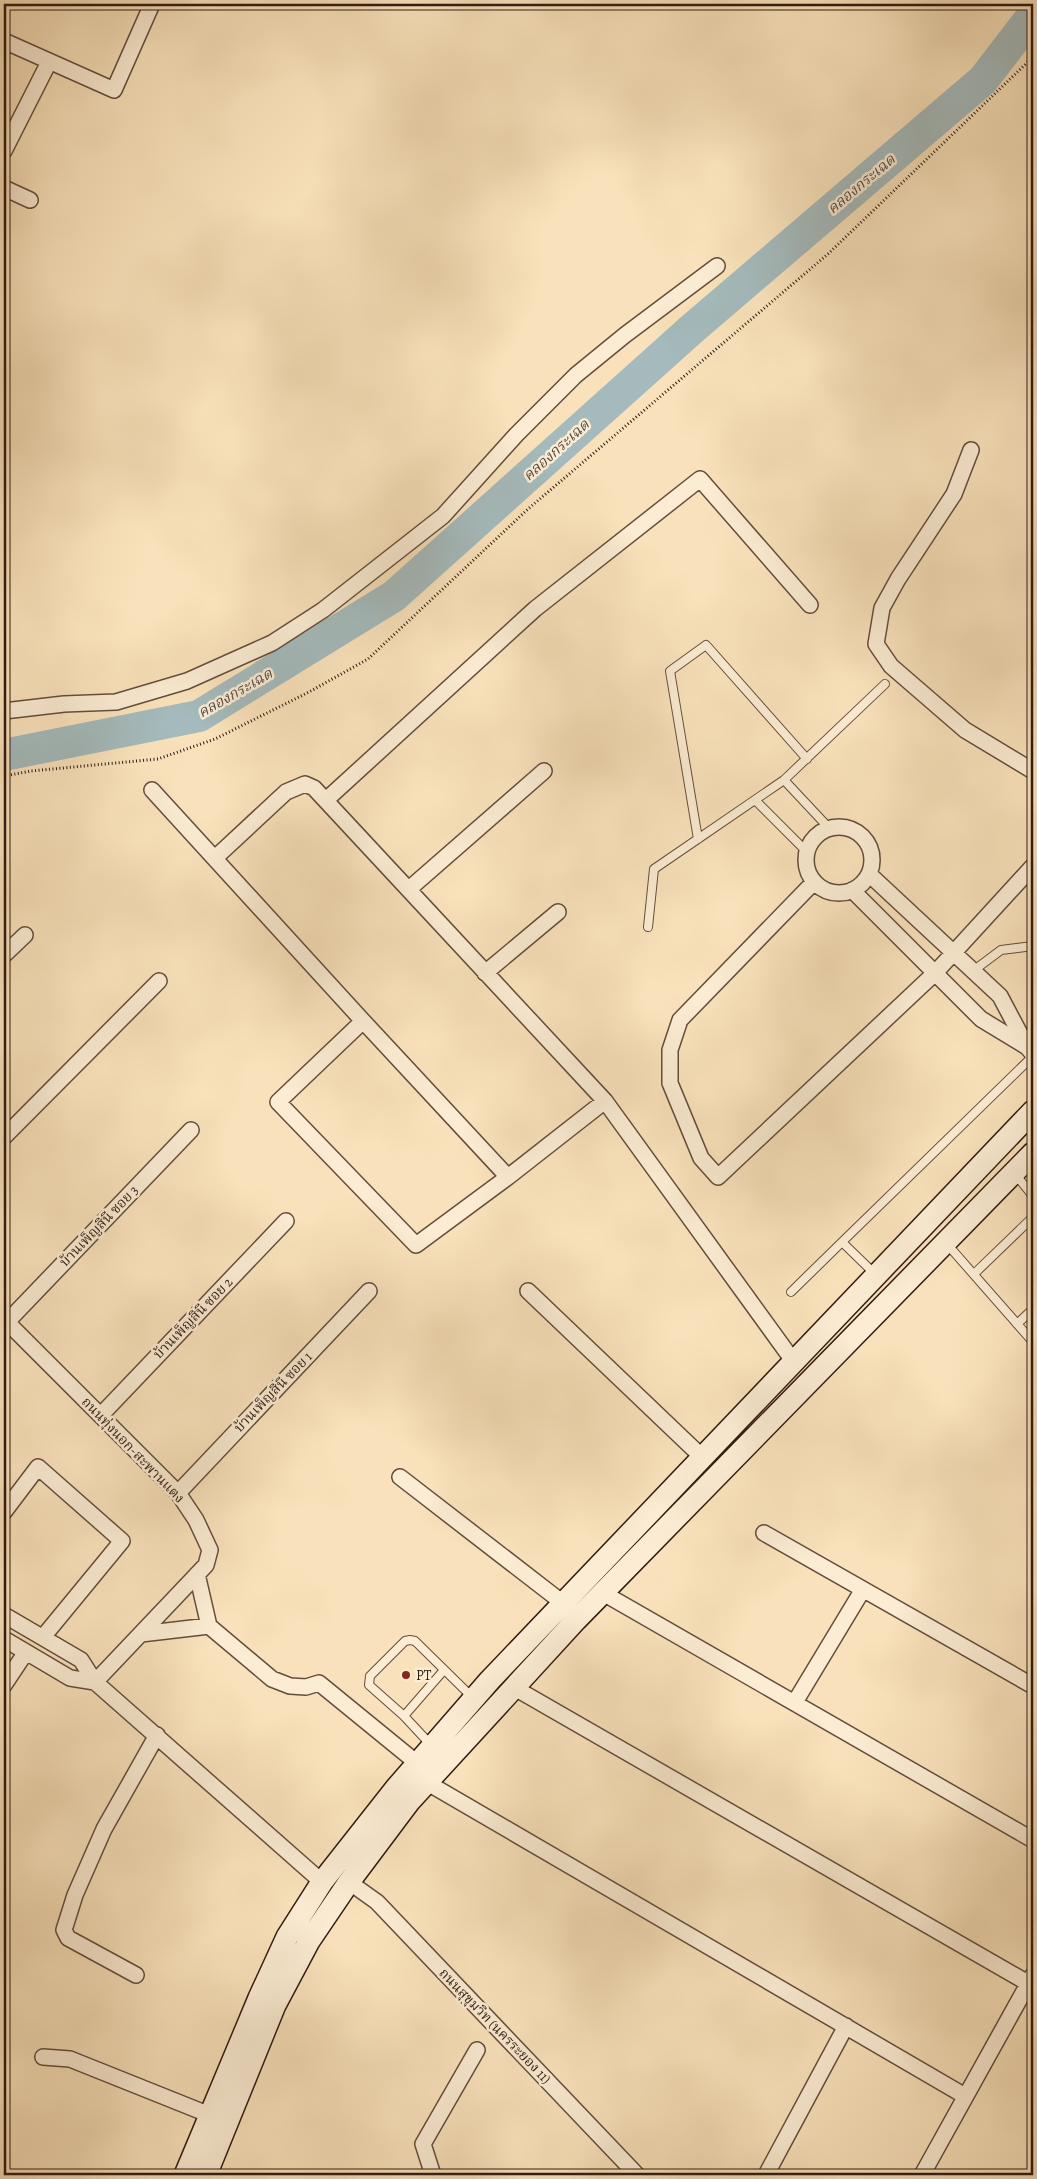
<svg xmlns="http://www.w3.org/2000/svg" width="1037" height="2179" font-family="Alegreya,'Noto Serif Thai',serif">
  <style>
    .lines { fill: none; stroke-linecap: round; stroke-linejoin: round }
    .river { stroke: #a4babc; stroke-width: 32 }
    .lane-casing { stroke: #644d3d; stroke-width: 10 }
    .street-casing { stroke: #644d3d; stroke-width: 18 }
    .secondary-casing { stroke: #321b13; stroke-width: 24 }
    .path { stroke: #321b13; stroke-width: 3; stroke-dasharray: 1 2.5; stroke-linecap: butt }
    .lane { stroke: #fbecd3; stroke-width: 8 }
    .street { stroke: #fbecd3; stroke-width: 15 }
    .secondary { stroke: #fbecd3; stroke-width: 21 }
    .poi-dot { fill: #8f2418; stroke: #fbecd3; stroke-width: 2 }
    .labels { text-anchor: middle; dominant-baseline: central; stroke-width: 5; stroke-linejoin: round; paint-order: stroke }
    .street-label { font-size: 14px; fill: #321b13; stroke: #fbecd3 }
    .poi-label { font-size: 14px; fill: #321b13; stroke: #fbecd3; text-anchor: start }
    .water-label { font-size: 15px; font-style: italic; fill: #544b46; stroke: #fbecd3 }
  </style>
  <rect width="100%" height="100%" fill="#f9e2bb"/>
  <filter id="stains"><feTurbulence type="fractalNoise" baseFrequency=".004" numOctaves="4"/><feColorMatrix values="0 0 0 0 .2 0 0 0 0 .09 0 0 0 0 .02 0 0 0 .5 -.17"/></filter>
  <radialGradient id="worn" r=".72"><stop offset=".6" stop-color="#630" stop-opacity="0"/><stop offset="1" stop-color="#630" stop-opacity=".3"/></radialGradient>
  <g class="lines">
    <!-- river -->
    <path class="river" d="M4 755 199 716 394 596 693 328 983 80 1033 15"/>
    <defs>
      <path id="lane" d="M784 780 829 828
        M755 800 807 852
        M698 839 670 671 706 645 807 759
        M648 927 654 869 784 780 885 684
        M973 971 1001 950 1033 946
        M1015 1174 1033 1196
        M842 1242 1033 1056
        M947 1244 1033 1342
        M974 1274 1033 1217
        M791 1292 842 1242 875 1274
        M1017 1324 1033 1309
        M404 1716 444 1670
        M431 1745 404 1716 369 1685 370 1676 405 1641 410 1640 415 1641 472 1697"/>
      <path id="street" d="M4 41 114 90 152 4
        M4 151 49 62
        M4 188 30 200
        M971 450 954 494 898 579 882 608 876 644 891 666 965 730 1033 771
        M4 711 64 704 116 702 187 681 272 643 323 610 443 516 516 435 576 375 625 335 717 266
        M152 790 363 1021 508 1177
        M326 800 535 609 700 479 810 605
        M806 860a33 33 0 1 1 66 0a33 33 0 1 1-66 0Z
        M215 858 286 792 305 784 314 788 605 1101 794 1362
        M869 874 1000 996 1027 1047 1033 1054
        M814 882 680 1020 670 1050V1083L701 1158 718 1177 935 973 1033 866
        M409 889 544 771
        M852 890 981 1019 1027 1047
        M4 955 25 935
        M485 973 558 912
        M363 1021 278 1102 416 1245 508 1177 605 1101
        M4 1137 159 981
        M528 1291 702 1457
        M4 1319 178 1493 196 1520 210 1550 206 1565 95 1682
        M7 1322 191 1130
        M101 1415 286 1221
        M400 1477 563 1603
        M178 1493 369 1291
        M4 1512 38 1467 122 1541 43 1637
        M764 1533 1033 1686
        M197 1574 209 1626 272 1679 290 1686 306 1687 319 1683 417 1763
        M603 1593 1033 1840
        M4 1615 81 1660 95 1682 322 1882
        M141 1634 209 1626
        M4 1639 70 1678 95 1682
        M4 1685 26 1652
        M513 1687 1033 1986
        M795 1702 862 1591
        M426 1782 965 2096
        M349 1882 377 1902 637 2175
        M136 1975 68 1938 64 1930 75 1895 104 1829 157 1735
        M43 2057 70 2059 210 2115
        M433 2175 423 2144 477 2050
        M766 2175 846 2026
        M922 2175 1033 1975"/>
      <path id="secondary" d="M185 2175 259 1998 287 1937 322 1882 396 1788 490 1680 1033 1111
        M206 2175 275 2005 309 1941 349 1882 409 1802 576 1620 1033 1153"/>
    </defs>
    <!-- lane casing -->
    <use href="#lane" class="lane-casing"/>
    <!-- street casing -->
    <use href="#street" class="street-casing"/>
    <!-- secondary casing -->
    <use href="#secondary" class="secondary-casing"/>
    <!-- path -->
    <path class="path" d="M4 776 31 771 158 759 215 739 309 692 368 659 528 509 828 254 1033 57"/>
    <!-- lane -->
    <use href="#lane" class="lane"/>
    <!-- street -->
    <use href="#street" class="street"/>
    <!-- secondary -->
    <use href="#secondary" class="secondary"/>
  </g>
  <!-- markers -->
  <circle class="poi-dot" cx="406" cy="1675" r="5"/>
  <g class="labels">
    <!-- street labels -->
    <g class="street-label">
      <text transform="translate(99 1226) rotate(-46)">บ้านเพ็ญสินี ซอย 3</text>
      <text transform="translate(193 1318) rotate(-46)">บ้านเพ็ญสินี ซอย 2</text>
      <text transform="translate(273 1392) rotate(-46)">บ้านเพ็ญสินี ซอย 1</text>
      <text transform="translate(133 1450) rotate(46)">ถนนทุ่งนอก-สะพานแตง</text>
      <text transform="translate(495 2026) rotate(46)">ถนนสุขุมวิท (นครระยอง 11)</text>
    </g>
    <!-- poi labels -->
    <g class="poi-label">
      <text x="416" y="1675">PT</text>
    </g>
    <!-- water labels -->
    <g class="water-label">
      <text transform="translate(861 184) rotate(-40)">คลองกระเฉด</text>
      <text transform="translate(556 450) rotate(-42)">คลองกระเฉด</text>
      <text transform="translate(235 693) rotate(-30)">คลองกระเฉด</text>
    </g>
  </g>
  <!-- margin -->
  <rect width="1037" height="2179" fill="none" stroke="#f9e2bb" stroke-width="20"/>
  <rect x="5" y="5" width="1027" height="2169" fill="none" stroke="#321b13" stroke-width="2.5"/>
  <rect x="10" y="10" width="1017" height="2159" fill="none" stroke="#321b13"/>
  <rect width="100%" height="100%" filter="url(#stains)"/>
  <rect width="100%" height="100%" fill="url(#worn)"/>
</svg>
